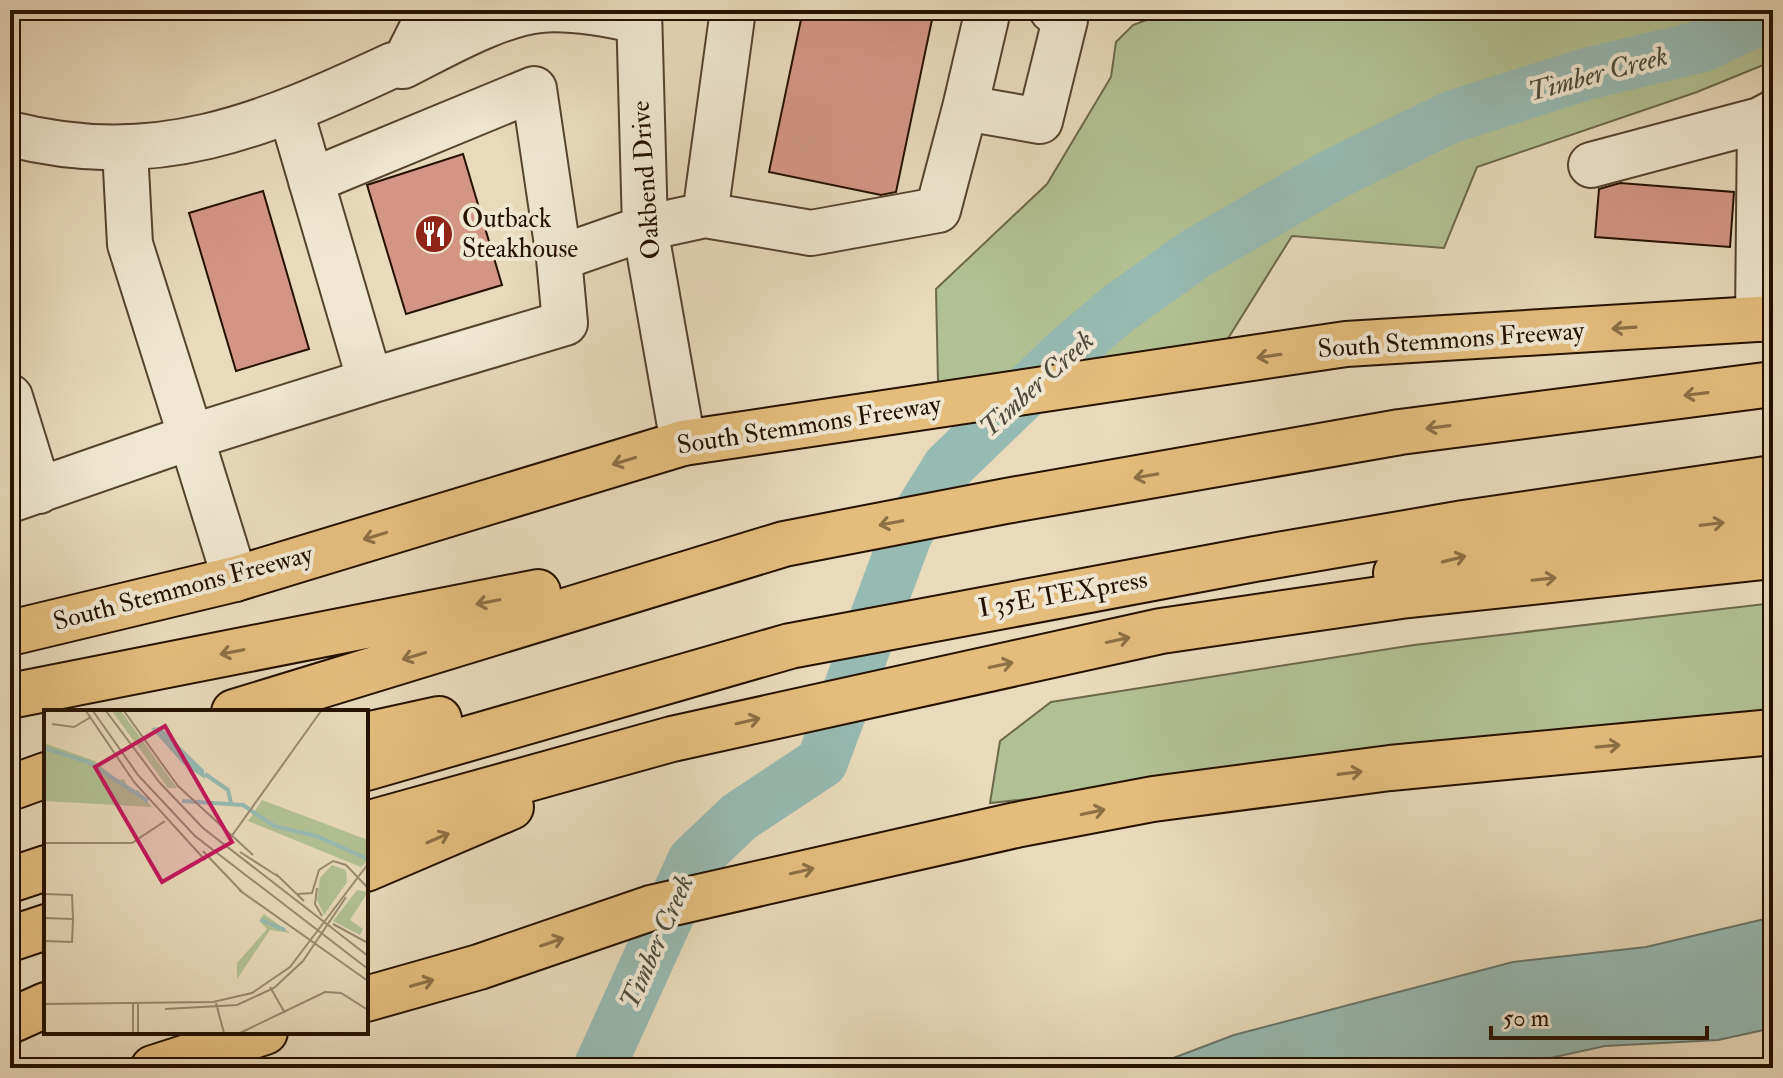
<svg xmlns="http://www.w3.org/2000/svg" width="1783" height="1078" font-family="'IM FELL Double Pica',serif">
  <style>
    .green { fill: #b2c193; stroke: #6c694a; stroke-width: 2 }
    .water { fill: #97bab2; stroke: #69766b; stroke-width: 2 }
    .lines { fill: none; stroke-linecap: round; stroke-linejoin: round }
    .river { stroke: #97bab2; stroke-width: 52 }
    .building { fill: #d39684; stroke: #251100; stroke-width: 2 }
    .minor-casing { stroke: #56432e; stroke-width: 48 }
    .major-casing { stroke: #251100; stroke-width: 48 }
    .highway-casing { stroke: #251100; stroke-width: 48 }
    .minor { stroke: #f0e7d2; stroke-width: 44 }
    .major { stroke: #e4bd7d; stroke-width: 44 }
    .highway { stroke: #e4bd7d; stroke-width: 44 }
    .oneway { stroke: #8e7045 }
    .labels { text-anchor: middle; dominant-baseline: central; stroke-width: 8; stroke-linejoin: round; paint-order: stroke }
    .street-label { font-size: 26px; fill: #251100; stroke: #f0e7d2 }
    .poi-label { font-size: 26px; fill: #251100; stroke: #f0e7d2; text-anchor: start }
    .water-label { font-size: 28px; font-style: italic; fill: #4d4c3e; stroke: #f0e7d2 }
    .inset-river { fill: none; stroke: #97bab2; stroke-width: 4 }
    .inset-road { fill: none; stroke: #9a8a70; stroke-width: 2 }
    .view { fill: #c2185b; fill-opacity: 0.15; stroke: #c2185b; stroke-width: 4 }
    .inset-edge { fill: none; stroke: #251100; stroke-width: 4 }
  </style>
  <rect width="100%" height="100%" fill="#e8daba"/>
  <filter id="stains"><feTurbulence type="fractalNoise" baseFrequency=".0025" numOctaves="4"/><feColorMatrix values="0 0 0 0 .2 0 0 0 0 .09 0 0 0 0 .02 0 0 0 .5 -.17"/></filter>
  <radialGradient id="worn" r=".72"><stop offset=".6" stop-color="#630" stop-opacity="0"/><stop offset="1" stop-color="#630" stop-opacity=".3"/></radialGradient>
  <!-- green -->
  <path class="green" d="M1173 10H1773V61L1697 92 1477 167 1444 248 1292 236 1227 340 938 382 936 289 1047 184 1111 77 1116 42 1133 25Z
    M1773 603V721L990 803 1000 741 1051 702 1414 645Z"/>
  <!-- water -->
  <path class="water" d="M1773 917V1028L1718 1040 1605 1046 1505 1068H1147L1234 1035 1513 962 1646 947Z"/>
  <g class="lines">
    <!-- river -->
    <path class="river" d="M599 1068 693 861 739 817 822 762 907 533 948 467 1065 354 1119 308 1195 254 1334 174 1451 117 1586 74 1703 46 1773 12"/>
  </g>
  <!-- building -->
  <path class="building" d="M803 10H934L896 192 881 195 769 172Z
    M463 154 502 285 406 314 367 185Z
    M1620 183 1734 192 1730 247 1595 237 1599 189Z
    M263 191 309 349 236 371 189 213Z"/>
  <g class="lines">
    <defs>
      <path id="minor" d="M639 10 645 228 683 443
        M404 64 422 28 442 10
        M965 108 988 10
        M10 134C157 171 262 126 393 65L403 66C441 47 498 14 540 10 572 7 608 14 639 21
        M125 150 130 244 191 437 370 381 291 112
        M1591 165 1760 120
        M311 181 534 89 559 258
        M705 215 733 10
        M1758 319 1760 120 1773 113
        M370 381 565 323 559 258 645 228 705 215 811 233 938 210 965 108 1040 121 1065 20 1052 10
        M10 397 39 491
        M10 500 191 437 235 579"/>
      <path id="major" d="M10 633 235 579 683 443 1346 344 1773 318
        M366 999 479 967 651 908 1016 825 1153 799 1390 768 1773 732
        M153 1068 265 1032"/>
      <path id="highway" d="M1396 573 1477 553 1773 516
        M10 696 538 592
        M234 712 784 544 1006 501 1400 432 1773 384
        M366 735 439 719
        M366 768 790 646 1255 559 1464 523 1773 478
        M10 788 46 775
        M366 824 672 739 1161 631 1401 596 1773 556
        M366 869 511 807
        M10 880 46 868
        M10 939 46 927
        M10 1021 46 1005"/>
    </defs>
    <!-- minor casing -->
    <use href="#minor" class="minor-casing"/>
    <!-- major casing -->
    <use href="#major" class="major-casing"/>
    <!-- highway casing -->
    <use href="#highway" class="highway-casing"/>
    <!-- minor -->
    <use href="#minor" class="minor"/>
    <!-- major -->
    <use href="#major" class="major"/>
    <!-- highway -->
    <use href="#highway" class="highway"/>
  </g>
  <!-- one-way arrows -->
  <defs><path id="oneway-shaft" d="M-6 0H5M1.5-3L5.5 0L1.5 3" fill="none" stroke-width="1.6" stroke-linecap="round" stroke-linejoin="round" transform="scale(2)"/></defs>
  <g class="oneway">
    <use href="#oneway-shaft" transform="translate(1624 328) rotate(176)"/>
    <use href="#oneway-shaft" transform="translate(1269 356) rotate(172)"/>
    <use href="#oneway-shaft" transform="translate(1696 394) rotate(173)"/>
    <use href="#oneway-shaft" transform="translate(1438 427) rotate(173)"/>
    <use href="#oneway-shaft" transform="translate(624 461) rotate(163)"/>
    <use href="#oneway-shaft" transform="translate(1146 476) rotate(170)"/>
    <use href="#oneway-shaft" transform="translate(891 523) rotate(169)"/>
    <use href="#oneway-shaft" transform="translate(1712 524) rotate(-7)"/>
    <use href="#oneway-shaft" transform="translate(375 536) rotate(163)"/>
    <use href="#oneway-shaft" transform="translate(1454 559) rotate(-14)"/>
    <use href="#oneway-shaft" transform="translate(1544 579) rotate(-6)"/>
    <use href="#oneway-shaft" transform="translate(488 602) rotate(169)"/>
    <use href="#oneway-shaft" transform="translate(1118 640) rotate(-12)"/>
    <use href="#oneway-shaft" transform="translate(232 652) rotate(169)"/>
    <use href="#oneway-shaft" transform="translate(414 656) rotate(163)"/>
    <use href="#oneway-shaft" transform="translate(1001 665) rotate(-12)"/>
    <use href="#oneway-shaft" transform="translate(748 721) rotate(-13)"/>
    <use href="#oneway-shaft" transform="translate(1608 746) rotate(-5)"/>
    <use href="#oneway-shaft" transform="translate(1350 773) rotate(-7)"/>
    <use href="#oneway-shaft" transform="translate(1093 812) rotate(-12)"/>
    <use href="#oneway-shaft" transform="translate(438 838) rotate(-23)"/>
    <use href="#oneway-shaft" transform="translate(802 871) rotate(-13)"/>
    <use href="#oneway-shaft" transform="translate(552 942) rotate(-19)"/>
    <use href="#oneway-shaft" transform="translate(422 983) rotate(-16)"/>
  </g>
  <!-- icons -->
  <defs>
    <symbol id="restaurant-disc" viewBox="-11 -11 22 22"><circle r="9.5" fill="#8f2418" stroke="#f0e7d2"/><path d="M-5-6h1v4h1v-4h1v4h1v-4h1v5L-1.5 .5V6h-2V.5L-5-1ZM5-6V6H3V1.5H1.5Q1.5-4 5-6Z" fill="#fff"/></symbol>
  </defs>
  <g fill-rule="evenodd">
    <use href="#restaurant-disc" x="412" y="212" width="44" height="44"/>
  </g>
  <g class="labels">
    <!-- street labels -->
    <g class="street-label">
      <text transform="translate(646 180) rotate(-94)">Oakbend Drive</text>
      <text transform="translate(1451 340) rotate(-4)">South Stemmons Freeway</text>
      <text transform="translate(809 425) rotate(-9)">South Stemmons Freeway</text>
      <text transform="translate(183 588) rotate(-15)">South Stemmons Freeway</text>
      <text transform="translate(1063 594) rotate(-10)">I 35E TEXpress</text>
    </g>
    <!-- poi labels -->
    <g class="poi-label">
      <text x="462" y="219">Outback<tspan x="462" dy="30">Steakhouse</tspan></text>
    </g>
    <!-- water labels -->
    <g class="water-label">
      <text transform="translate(1598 74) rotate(-15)">Timber Creek</text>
      <text transform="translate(1037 384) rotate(-42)">Timber Creek</text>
      <text transform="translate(657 942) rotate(-66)">Timber Creek</text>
    </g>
  </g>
  <!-- overview -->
  <g transform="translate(44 710)">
    <rect width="324" height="324" fill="#e8daba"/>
    <path d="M68 1H77L133 78H124ZM0 33 51 51 73 70 80 69 85 80H94L108 97 0 91ZM218 90 324 130V150L317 157 204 111ZM288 155 302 160 303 172 280 205 273 190 276 168ZM313 180 324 182 306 210 319 219 316 225 289 211ZM220 204 246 223 226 220 193 269V253L223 219 215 211Z" fill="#b2c193"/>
    <path d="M116 17 160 60 161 69 139 54 107 18Z" fill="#97bab2"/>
    <path class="inset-river" d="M0 38 44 52 104 91M161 64 184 80 187 93M138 91 199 95 230 116 272 126 324 149M217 210 241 220"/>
    <path class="inset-road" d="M42 1 90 72 161 150M49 1 94 65 151 126 324 259M62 1 116 73 159 118 324 246M80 1 134 76 209 145M8 14 30 17 47 7M187 127 277 1M0 133H88L121 111M159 141 198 182M196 142 235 167M232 164 260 191M273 178 271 194 278 206M195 180 324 271M0 184 28 185 29 209 28 232 0 231M253 184 268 183 275 160 289 151 302 155 324 178M0 208 29 209M289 214 324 233M226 277 241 303M94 293V323M172 293 180 323M0 294 169 292 208 283 246 257 324 154M121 299 193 295 230 278 259 251 302 187M89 323V293M196 323 281 282 297 283 324 300"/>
    <path class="view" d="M121 16 188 132 118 172 51 57Z"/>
    <rect width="324" height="324" class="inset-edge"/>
  </g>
  <!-- margin -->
  <rect width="1783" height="1078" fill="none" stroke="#e8daba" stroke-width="40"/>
  <rect x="12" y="12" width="1759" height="1054" fill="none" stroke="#251100" stroke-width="4"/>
  <rect x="20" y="20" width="1743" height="1038" fill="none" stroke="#251100" stroke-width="2"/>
  <!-- scale -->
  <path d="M1491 1026v12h216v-12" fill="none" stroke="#251100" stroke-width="4"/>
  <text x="1503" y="1026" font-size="24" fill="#251100" stroke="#f0e7d2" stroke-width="6" paint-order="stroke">50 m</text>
  <rect width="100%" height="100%" filter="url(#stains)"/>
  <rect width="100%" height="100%" fill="url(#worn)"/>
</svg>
